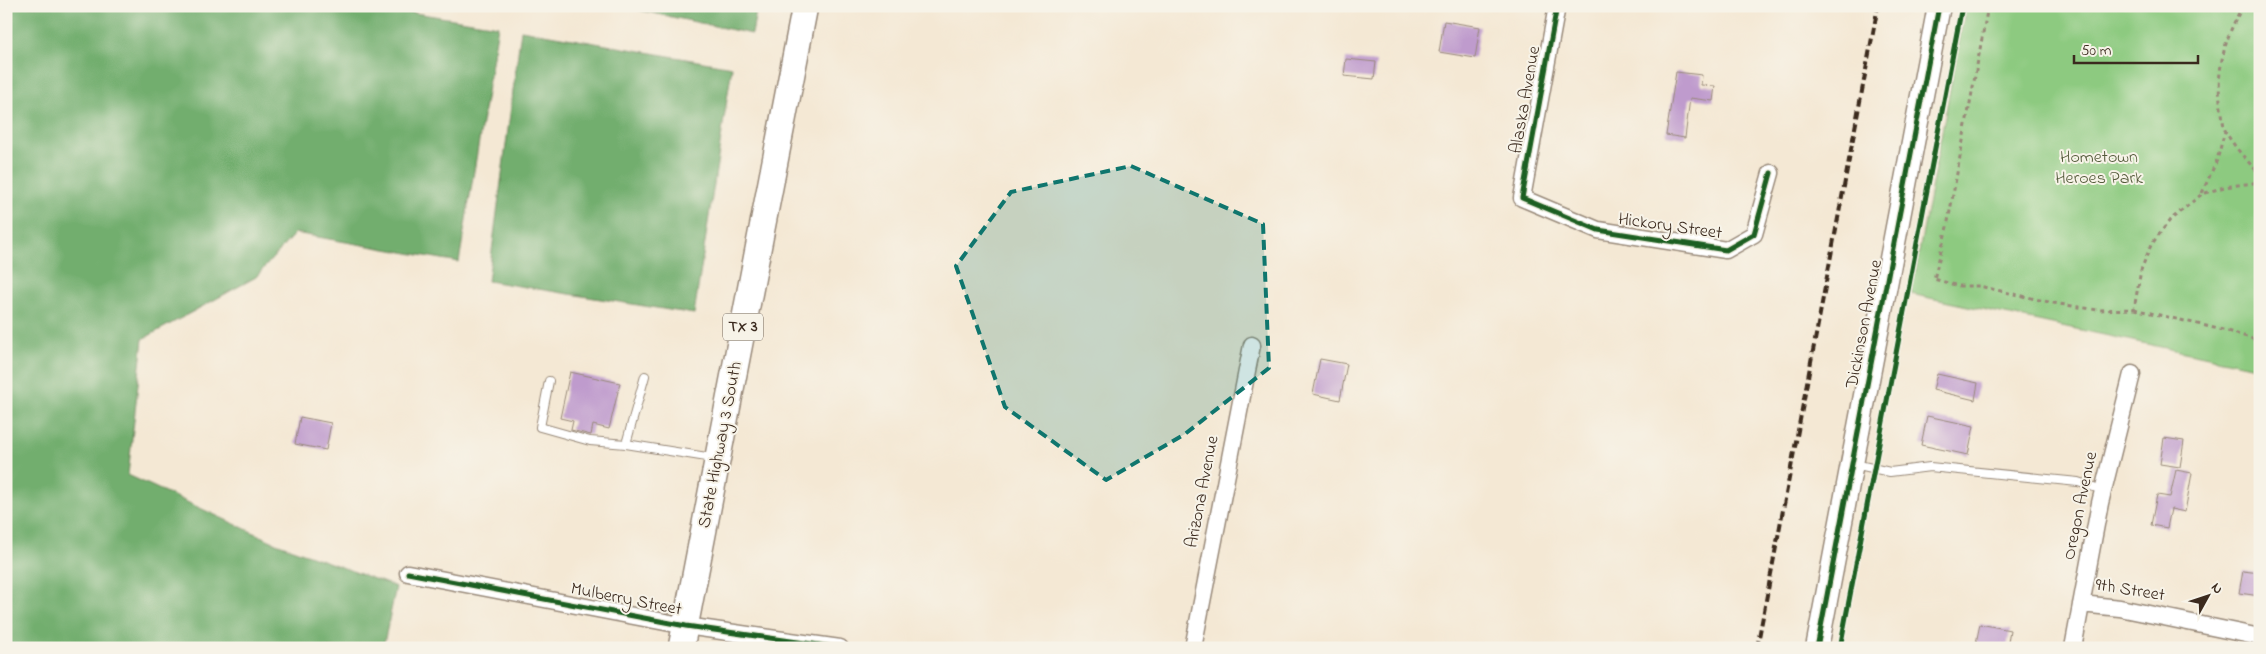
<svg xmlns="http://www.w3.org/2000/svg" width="2266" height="654" font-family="'Indie Flower',sans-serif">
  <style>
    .green { fill: #8dca80; stroke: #647a4f }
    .forest { fill: #72ae6e; stroke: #566c46 }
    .building { fill: #bf9bcd }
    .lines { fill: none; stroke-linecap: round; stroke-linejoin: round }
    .lane-casing { stroke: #988979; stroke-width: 10 }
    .street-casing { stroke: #988979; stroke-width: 19 }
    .secondary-casing { stroke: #988979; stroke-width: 25 }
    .primary-casing { stroke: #988979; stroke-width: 28 }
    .path { stroke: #988979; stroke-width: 3; stroke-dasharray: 4 4; stroke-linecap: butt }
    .lane { stroke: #fff; stroke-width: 8 }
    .street { stroke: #fff; stroke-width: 16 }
    .secondary { stroke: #fff; stroke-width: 22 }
    .primary { stroke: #fff; stroke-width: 25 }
    .rail { stroke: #3b2a1e; stroke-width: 4; stroke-dasharray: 8 4; stroke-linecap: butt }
    .cycleway-casing { stroke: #f7f3e8; stroke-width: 8 }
    .cycleway { stroke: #1b5e20; stroke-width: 5 }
    .marked { fill: #0f766e; fill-opacity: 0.2; stroke: #0f766e; stroke-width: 4; stroke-dasharray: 10 6; stroke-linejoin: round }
    .labels { text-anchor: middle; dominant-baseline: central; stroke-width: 4; stroke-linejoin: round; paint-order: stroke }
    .shield { fill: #f7f3e8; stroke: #73665b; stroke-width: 1 }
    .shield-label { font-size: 16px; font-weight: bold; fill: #3b2a1e }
    .street-label { font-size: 18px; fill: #3b2a1e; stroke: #f7f3e8 }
    .park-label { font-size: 18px; fill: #545a3b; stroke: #f7f3e8 }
  </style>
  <rect width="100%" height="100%" fill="#f7f3e8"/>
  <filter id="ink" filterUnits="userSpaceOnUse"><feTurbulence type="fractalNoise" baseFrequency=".02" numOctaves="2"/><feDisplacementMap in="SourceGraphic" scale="10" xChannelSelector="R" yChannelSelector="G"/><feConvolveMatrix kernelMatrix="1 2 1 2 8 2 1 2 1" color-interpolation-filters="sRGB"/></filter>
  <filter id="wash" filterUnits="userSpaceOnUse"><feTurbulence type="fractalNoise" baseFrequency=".0096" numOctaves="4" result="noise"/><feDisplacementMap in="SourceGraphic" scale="20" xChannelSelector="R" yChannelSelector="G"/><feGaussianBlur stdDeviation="1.12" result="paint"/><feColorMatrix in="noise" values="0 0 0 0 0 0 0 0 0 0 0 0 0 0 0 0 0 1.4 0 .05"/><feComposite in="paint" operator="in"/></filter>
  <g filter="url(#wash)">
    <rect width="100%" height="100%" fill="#f4e8d4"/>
    <!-- green -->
    <path class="green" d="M1966 6H2260V368L1911 294Z"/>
    <!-- forest -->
    <path class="forest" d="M6 6H370L498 26 459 262 295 233 256 277 143 339 128 475 276 543 396 587 383 648H6Z
      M620 6H757L752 34Z
      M521 30 732 67 694 314 488 281Z"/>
    <g id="blocks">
      <!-- building -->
      <path class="building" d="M1444 21 1480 27 1475 58 1439 52Z
        M1346 59 1376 62 1374 79 1344 76Z
        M1676 72 1702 75 1701 85 1715 86 1713 101 1690 98 1685 138 1666 135Z
        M1320 359 1347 364 1340 400 1313 394Z
        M570 372 620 383 609 429 593 425 591 435 571 430 573 421 560 418Z
        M1937 374 1978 383 1975 400 1933 390Z
        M1927 416 1974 426 1968 455 1921 445Z
        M300 417 331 423 326 450 295 444Z
        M2164 438 2184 441 2180 467 2160 464Z
        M2176 470 2192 473 2185 512 2171 509 2167 528 2151 525 2157 495 2170 497Z
        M2243 571 2260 573V596L2239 593Z
        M1980 624 2010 630 2007 648H1975Z"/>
    </g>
  </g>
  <g filter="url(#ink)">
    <use href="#blocks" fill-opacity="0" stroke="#988979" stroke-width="1"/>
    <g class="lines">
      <defs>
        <path id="lane" d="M645 376 626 444 713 458
          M549 381 540 427 590 441 626 444
          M1854 464 1890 472 1930 467 2078 482 2103 490"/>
        <path id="street" d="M1557 6 1522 198 1598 230 1726 250 1754 234 1771 173
          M408 573 686 626 840 648
          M2081 604 2120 608 2260 637
          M1193 648 1252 345
          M2073 648 2100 503 2132 374"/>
        <path id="secondary" d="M1817 648 1939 6"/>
        <path id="primary" d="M681 648 805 6"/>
      </defs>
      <!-- lane casing -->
      <use href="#lane" class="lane-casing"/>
      <!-- street casing -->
      <use href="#street" class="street-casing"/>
      <!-- secondary casing -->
      <use href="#secondary" class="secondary-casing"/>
      <!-- primary casing -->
      <use href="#primary" class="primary-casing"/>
      <!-- path -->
      <path class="path" d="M1988 6 1947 227 1934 279 1959 286H1979L2053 303 2098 310 2134 309 2141 270 2151 245 2170 220 2202 194 2224 187 2260 182
        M2243 6C2224 38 2214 76 2222 113 2223 119 2223 126 2226 132 2234 147 2247 161 2260 174
        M2202 193 2217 160 2225 131
        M2134 309 2227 331 2260 341"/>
      <!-- lane -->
      <use href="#lane" class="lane"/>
      <!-- street -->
      <use href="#street" class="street"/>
      <!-- secondary -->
      <use href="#secondary" class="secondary"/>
      <!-- primary -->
      <use href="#primary" class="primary"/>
      <!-- rail -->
      <path class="rail" d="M1757 648 1878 6"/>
      <defs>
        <path id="cycleway" d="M1557 6 1522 198 1598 230 1726 250 1754 234 1771 173
          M408 573 686 626 840 648
          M1817 648 1939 6
          M1840 648 1962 6"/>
      </defs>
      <!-- cycleway casing -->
      <use href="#cycleway" class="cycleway-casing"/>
      <!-- cycleway -->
      <use href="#cycleway" class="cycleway"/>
    </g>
  </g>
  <!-- marked area -->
  <path class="marked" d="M1131 166 1263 224 1269 368 1185 434 1106 480 1005 407 956 266 1011 192Z"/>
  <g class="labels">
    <!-- shield labels -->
    <rect class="shield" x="723" y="313.5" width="40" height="27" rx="4"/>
    <g class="shield-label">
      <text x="743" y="327">TX 3</text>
    </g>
    <!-- street labels -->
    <g class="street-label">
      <text transform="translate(1526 100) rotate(-80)">Alaska Avenue</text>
      <text transform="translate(1670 227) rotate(8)">Hickory Street</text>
      <text transform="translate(1865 324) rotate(-79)">Dickinson Avenue</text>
      <text transform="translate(721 445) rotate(-79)">State Highway 3 South</text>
      <text transform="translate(1203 492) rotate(-79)">Arizona Avenue</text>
      <text transform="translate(2081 506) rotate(-78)">Oregon Avenue</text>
      <text transform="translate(2130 591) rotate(9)">9th Street</text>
      <text transform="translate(626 600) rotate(11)">Mulberry Street</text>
    </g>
    <!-- park labels -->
    <g class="park-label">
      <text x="2099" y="158">Hometown<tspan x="2099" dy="21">Heroes Park</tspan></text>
    </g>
  </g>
  <!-- margin -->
  <rect width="2266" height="654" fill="none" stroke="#f7f3e8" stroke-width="25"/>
  <!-- north arrow -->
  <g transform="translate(2208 596) rotate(50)" stroke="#f7f3e8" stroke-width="4" paint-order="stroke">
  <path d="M0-4L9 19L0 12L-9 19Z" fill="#3b2a1e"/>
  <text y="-8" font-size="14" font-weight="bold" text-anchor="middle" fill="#3b2a1e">N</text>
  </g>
  <!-- scale -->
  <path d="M2074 55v8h124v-8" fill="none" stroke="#3b2a1e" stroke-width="2.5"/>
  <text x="2081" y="55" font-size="15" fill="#3b2a1e" stroke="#f7f3e8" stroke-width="4" paint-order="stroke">50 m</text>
</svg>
